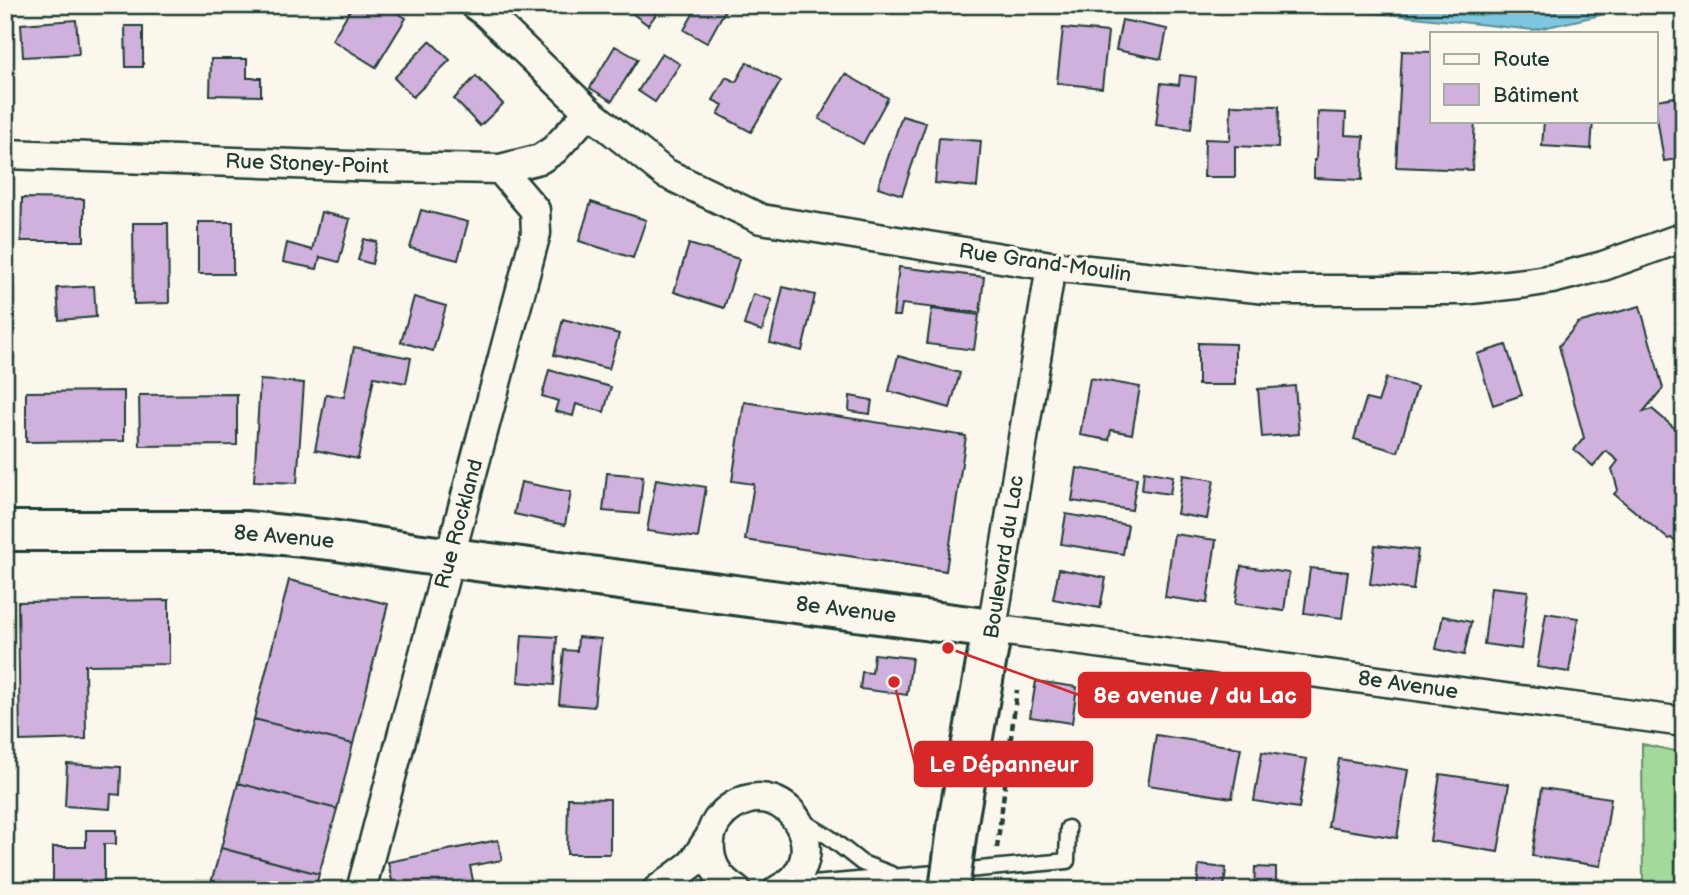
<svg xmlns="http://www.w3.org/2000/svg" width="1689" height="895" font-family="'Balsamiq Sans',sans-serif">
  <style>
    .green { fill: #a4d99c; stroke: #628b68; stroke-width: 2 }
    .water { fill: #7fc7e0; stroke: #59909b; stroke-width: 2 }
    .building { fill: #d0b0dc; stroke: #1f3d34; stroke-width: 2 }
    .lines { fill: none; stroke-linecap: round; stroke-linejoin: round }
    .lane-casing { stroke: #1f3d34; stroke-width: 19 }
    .street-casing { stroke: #1f3d34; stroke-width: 33 }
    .secondary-casing { stroke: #1f3d34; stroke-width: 44 }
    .path { stroke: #1f3d34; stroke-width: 4.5; stroke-dasharray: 7 5; stroke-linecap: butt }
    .lane { stroke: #fbf7ec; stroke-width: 14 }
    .street { stroke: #fbf7ec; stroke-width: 28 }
    .secondary { stroke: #fbf7ec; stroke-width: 38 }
    .secondary-bridge-casing { stroke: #1f3d34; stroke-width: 44; stroke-linecap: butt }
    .secondary-bridge { stroke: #fbf7ec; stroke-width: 38 }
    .labels { text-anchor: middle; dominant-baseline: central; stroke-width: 7; stroke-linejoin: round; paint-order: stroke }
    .street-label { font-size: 21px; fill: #1f3d34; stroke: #fbf7ec }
    .leader { fill: none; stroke: #d62828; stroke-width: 2.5 }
    .callout-dot { fill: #d62828; stroke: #fbf7ec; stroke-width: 2.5 }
    .callout { fill: #d62828; stroke: #d62828; stroke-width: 2.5 }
    .callout-label { font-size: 23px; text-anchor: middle; font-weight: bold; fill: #fff }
  </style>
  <rect width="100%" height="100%" fill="#fbf7ec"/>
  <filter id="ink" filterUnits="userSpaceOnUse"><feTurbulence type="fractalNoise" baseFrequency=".0143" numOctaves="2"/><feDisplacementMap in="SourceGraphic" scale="14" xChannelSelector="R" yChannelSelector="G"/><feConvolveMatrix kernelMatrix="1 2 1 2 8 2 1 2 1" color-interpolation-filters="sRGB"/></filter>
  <g filter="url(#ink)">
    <!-- green -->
    <path class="green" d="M1642 744 1684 753V890H1643Z"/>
    <!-- water -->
    <path class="water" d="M1303 5H1645L1534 30Z"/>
    <!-- building -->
    <path class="building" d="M353 5H384L406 18 376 67 332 40Z
      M621 5H663L648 25Z
      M698 5H728L707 43 684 30Z
      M76 20 79 54 23 57 21 24Z
      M1122 20 1167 29 1161 59 1116 50Z
      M125 26H143V67H126Z
      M1063 28 1108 32 1102 88 1057 83Z
      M430 41 450 60 413 97 394 78Z
      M615 46 638 59 612 101 590 88Z
      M1402 51 1432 52V121H1475L1472 170 1396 167Z
      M662 53 680 64 655 102 638 91Z
      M211 59H247V78H261V96L210 95Z
      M747 62 781 81 751 132 718 114 723 105 713 100 726 77 736 82Z
      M845 74 888 98 863 144 819 119Z
      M1180 75 1196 77 1191 129 1156 125 1161 83 1179 85Z
      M476 76 503 104 480 126 454 99Z
      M1675 97 1677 110 1684 108V158L1664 161 1656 111V100Z
      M1231 105 1279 106 1278 148 1235 146V177H1204L1205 139 1230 140Z
      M1318 112 1346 113 1345 135 1364 136 1362 180 1314 178V160H1316Z
      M902 116 926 123 902 195 878 187Z
      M1544 121H1593L1591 149 1542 146Z
      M939 138 981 141 977 187 935 183Z
      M22 198 84 199V241H21Z
      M591 202 646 220 633 258 579 241Z
      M421 210 468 222 458 260 410 248Z
      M321 212 350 219 339 262 320 257 317 269 283 262 287 243 312 250Z
      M198 222H233V274H198Z
      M133 223H168L169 303 134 304Z
      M364 239 377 242 372 264 358 260Z
      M689 244 739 259 724 308 674 292Z
      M899 267 984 277 980 313 902 304 900 316H893Z
      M94 286 96 317 59 320 57 288Z
      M783 287 815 295 802 351 770 343Z
      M753 294 772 300 762 331 744 325Z
      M414 297 446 306 433 351 401 342Z
      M1640 306 1663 388 1643 412 1652 409 1684 436V549L1671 538 1668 539 1614 494 1618 490 1612 469 1618 461 1606 451 1593 466 1574 450 1584 438 1559 346 1578 323Z
      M932 309 979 315 974 350 927 344Z
      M563 319 619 334 609 369 554 355Z
      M1198 343 1235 344V385H1198Z
      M1506 345 1522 395 1493 405 1477 354Z
      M354 347 411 358 406 383 374 377 358 459 315 450 326 394 344 397Z
      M898 356 960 373 950 408 889 391Z
      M549 370 611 387 604 412 576 404 573 416 555 411 558 401 542 396Z
      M1090 378 1140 387 1132 434 1111 430 1109 440 1080 435Z
      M1386 378 1417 387 1398 452 1354 439 1366 399 1378 402Z
      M260 380 304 383 297 483 254 481Z
      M1295 386 1299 434 1262 437 1258 389Z
      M124 391V441L26 442V392Z
      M237 394V445L140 446 139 395Z
      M850 396 872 400 870 414 849 411Z
      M744 402 966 436 946 571 745 540 754 484 732 481Z
      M1077 468 1137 478 1132 510 1072 501Z
      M1144 471 1173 476 1170 494 1142 490Z
      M607 473 643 476 639 514 603 511Z
      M1183 475 1214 480 1207 519 1177 514Z
      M656 479 706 487 698 538 647 531Z
      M521 482 571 492 565 525 514 514Z
      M1066 514 1128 525 1123 554 1061 544Z
      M1174 534 1216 540 1207 603 1165 597Z
      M1375 545 1418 550 1413 590 1370 584Z
      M1241 566 1289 573 1284 611 1235 604Z
      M1310 568 1348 572 1342 618 1304 613Z
      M1059 569 1106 578 1100 608 1053 599Z
      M289 580 388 604 353 744 254 719Z
      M1491 587 1528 591 1521 649 1484 644Z
      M169 600V664L85 665 86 739 20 741 18 602Z
      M1546 613 1578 618 1569 672 1537 667Z
      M1443 616 1471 622 1464 655 1436 649Z
      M522 635 557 637 554 685 518 682Z
      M578 637 601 639 594 707 559 704 564 650 577 651Z
      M874 654 912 658 907 695 860 689 862 672 872 673Z
      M1036 681 1077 687 1072 723 1030 717Z
      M254 719 353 744 337 809 238 783Z
      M1156 735 1241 748 1232 798 1148 785Z
      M1262 752 1307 759 1299 808 1254 801Z
      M1339 759 1408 770 1397 838 1328 827Z
      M67 764 121 767 120 795 111 794 110 809 65 806Z
      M1440 774 1509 784 1498 852 1430 841Z
      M238 783 337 809 319 874 221 848Z
      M1542 788 1611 798 1601 866 1532 856Z
      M568 798 610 799V854H567Z
      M86 830H116V844H104V882H53V847H86Z
      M498 840 502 860 470 866 475 890H394L388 862Z
      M221 848 319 874 315 890H209Z
      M1199 865 1226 868 1224 889 1197 887Z
      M1255 867 1276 868V890H1254Z"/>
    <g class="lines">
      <defs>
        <path id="lane" d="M801 820 829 837 862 863 891 874
          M791 886 1067 861 1068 828"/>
        <path id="street" d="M475 5 486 13 589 112 665 173 761 219 1051 266 1276 290H1462L1526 283 1552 279 1603 266 1684 237
          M5 154 379 167 500 169 540 159 554 150 589 112
          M1051 266 992 629 1684 722
          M361 890 536 233 535 210 500 169
          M657 890 692 864 710 837
          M736 890C718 878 708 863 710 841 711 826 721 813 733 806 790 771 838 862 778 890"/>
        <path id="secondary" d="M5 531H245L331 540 415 553 992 629 958 822"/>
      </defs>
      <!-- lane casing -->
      <use href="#lane" class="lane-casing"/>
      <!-- street casing -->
      <use href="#street" class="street-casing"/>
      <!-- secondary casing -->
      <use href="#secondary" class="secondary-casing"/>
      <!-- path -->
      <path class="path" d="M997 848 1017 690"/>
      <!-- lane -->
      <use href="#lane" class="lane"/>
      <!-- street -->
      <use href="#street" class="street"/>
      <!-- secondary -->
      <use href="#secondary" class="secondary"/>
      <defs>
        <path id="secondary-bridge" d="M949 890 958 822"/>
      </defs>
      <!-- secondary-bridge casing -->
      <use href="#secondary-bridge" class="secondary-bridge-casing"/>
      <!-- secondary-bridge -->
      <use href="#secondary-bridge" class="secondary-bridge"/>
    </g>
  </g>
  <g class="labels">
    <!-- street labels -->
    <g class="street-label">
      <text transform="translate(307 164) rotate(2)">Rue Stoney-Point</text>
      <text transform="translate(1045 263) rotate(8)">Rue Grand-Moulin</text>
      <text transform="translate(459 524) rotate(-75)">Rue Rockland</text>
      <text transform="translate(284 537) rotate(5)">8e Avenue</text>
      <text transform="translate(1004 557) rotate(-81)">Boulevard du Lac</text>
      <text transform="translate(846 610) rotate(7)">8e Avenue</text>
      <text transform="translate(1408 685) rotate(8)">8e Avenue</text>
    </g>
  </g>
  <!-- callouts -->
  <path class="leader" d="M948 648L1079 695M894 682L915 764"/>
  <g class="callout-dot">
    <circle cx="948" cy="648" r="7"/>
    <circle cx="894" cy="682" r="7"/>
  </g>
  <g class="callout">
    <rect x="1079" y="673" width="231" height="44" rx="7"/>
    <rect x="915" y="742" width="177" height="44" rx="7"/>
  </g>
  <g class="callout-label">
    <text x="1195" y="703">8e avenue / du Lac</text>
    <text x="1004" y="772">Le Dépanneur</text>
  </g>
  <!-- margin -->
  <rect width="1689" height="895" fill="none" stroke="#fbf7ec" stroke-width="28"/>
  <rect x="14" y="14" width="1661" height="867" fill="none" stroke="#1f3d34" stroke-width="2.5" filter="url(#ink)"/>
  <!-- legend -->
  <rect x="1430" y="32" width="228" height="91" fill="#fbf7ec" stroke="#a3ada2" stroke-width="2"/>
  <rect x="1444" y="54" width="35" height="10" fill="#fbf7ec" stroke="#a3ada2" stroke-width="2"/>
  <text x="1493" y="66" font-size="21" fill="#1f3d34">Route</text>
  <rect x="1444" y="84" width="35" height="21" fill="#d0b0dc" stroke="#a3ada2" stroke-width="2"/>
  <text x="1493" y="102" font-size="21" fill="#1f3d34">Bâtiment</text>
</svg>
